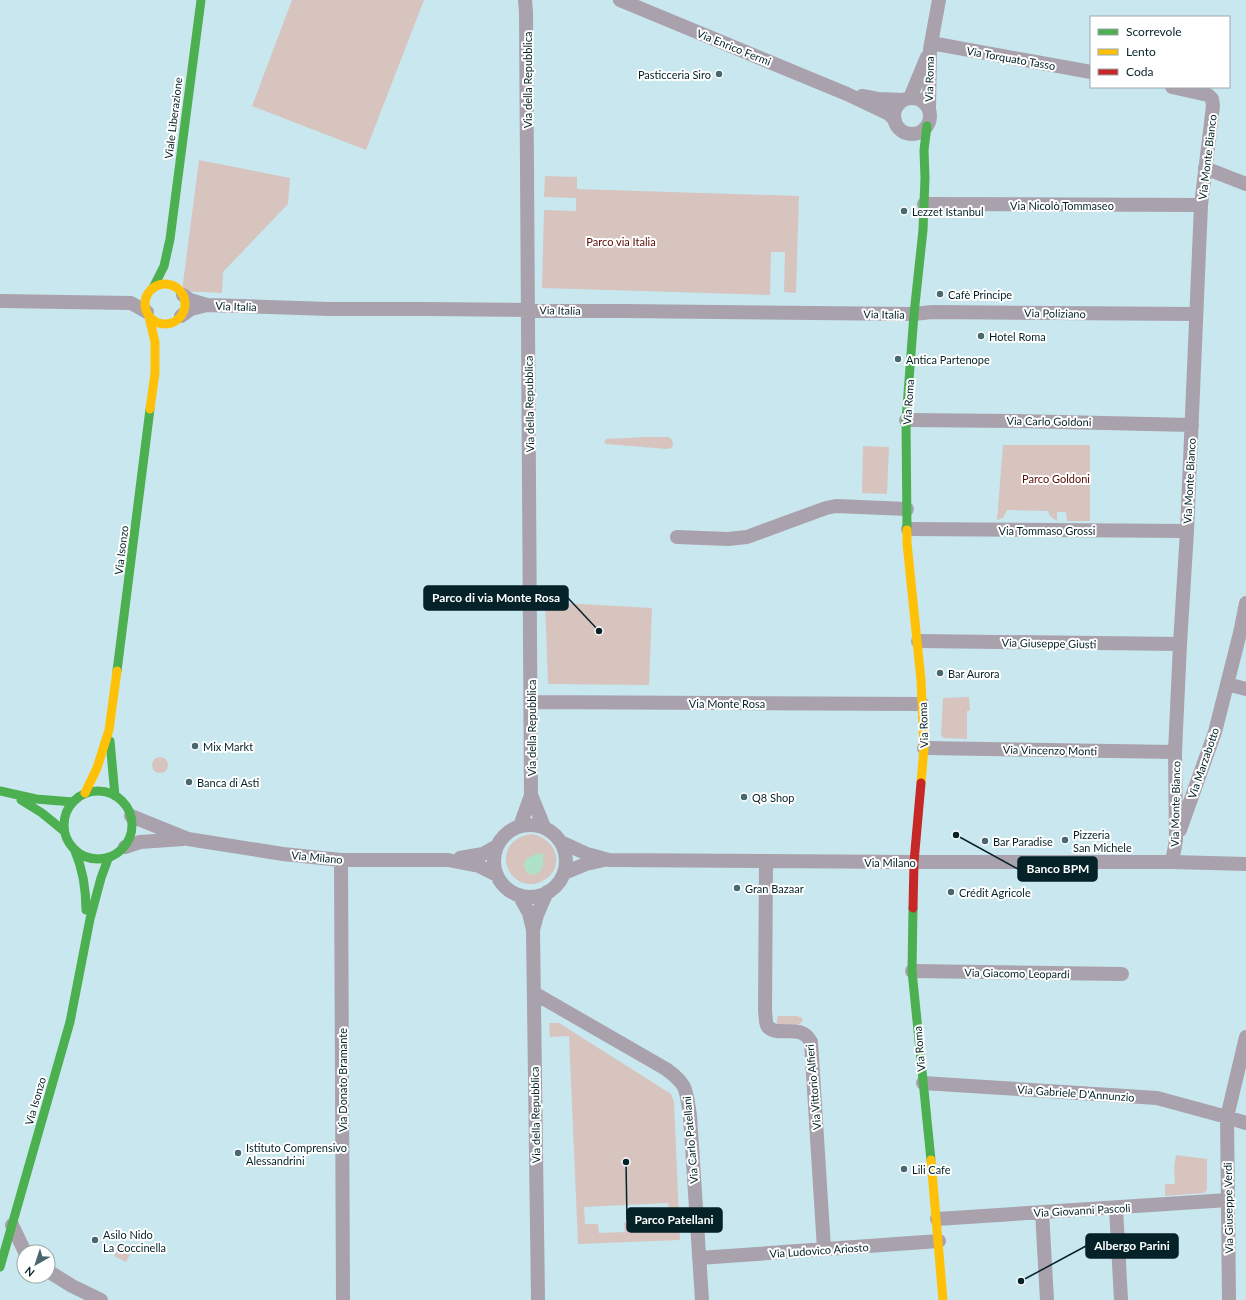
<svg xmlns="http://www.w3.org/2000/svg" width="1246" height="1300" font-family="Lato,sans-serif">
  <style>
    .green { fill: #d7c4bf; fill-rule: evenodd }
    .water { fill: #aee1c6 }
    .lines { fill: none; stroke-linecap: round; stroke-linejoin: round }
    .street { stroke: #a9a1ac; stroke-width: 14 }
    .fast { stroke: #4caf50; stroke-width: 9 }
    .slow { stroke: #ffc107; stroke-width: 9 }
    .jam { stroke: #c62828; stroke-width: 9 }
    .poi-dot { fill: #49676e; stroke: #fff; stroke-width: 1.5 }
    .labels { text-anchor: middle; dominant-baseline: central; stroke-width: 4; stroke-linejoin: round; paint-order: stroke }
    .street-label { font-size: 11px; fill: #042228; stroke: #fff }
    .poi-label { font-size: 11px; fill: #042228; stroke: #fff; text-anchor: start }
    .park-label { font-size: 11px; fill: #5b0a00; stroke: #fff }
    .leader { fill: none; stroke: #042228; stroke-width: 1.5 }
    .callout-dot { fill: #042228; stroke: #fff; stroke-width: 1.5 }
    .callout { fill: #042228; stroke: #042228; stroke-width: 1.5 }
    .callout-label { font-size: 12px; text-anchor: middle; font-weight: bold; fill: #fff }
  </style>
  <rect width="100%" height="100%" fill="#c9e7ef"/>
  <!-- green -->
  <path class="green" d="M292 0H424L366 150 252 106Z
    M199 160 290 178 288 204 223 272 222 293 182 291Z
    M545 176 577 177V189L799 196 796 293 784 292 785 252H771L770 295 542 288 544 210 576 211V198L544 197Z
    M645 437H669L672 440 673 445 671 448 667 449 606 444 604 442 606 439Z
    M1003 445H1090V521H1067L1066 512H1057V521L1050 516 1048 511 1007 510 1003 518 997 520Z
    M863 446 889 447 887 494 862 493Z
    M545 602 652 608 649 685 548 684Z
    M969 697 970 711H967V739L944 738 941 736 943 698Z
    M152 765a8 8 0 1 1 16 0a8 8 0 1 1-16 0Z
    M532 834C548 837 562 852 554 870 551 876 544 881 538 883 505 892 489 840 532 834ZM528 858 535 875H532L526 871 524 864Z
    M778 1016H797L802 1018 803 1020 800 1024 781 1025 777 1023V1018Z
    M549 1023H559L671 1094 674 1102 680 1240 578 1244 569 1036 550 1037ZM668 1203 669 1211H671V1231L644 1232V1222L624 1223 625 1232 599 1233 598 1224H585L584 1207Z
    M1176 1155 1207 1159V1190L1204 1193 1165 1196V1184H1175L1174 1168Z
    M120 1244 132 1250 126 1262 114 1256Z"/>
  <!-- water -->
  <path class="water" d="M538 853 543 854C544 864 543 874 532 875L526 871 524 864 528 858Z"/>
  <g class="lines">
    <!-- street -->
    <path class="street" d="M620 0 847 94 889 114 895 120
      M931 43 1091 72
      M1172 87 1208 95 1212 99 1213 106 1201 205 1187 531 1180 644 1175 752 1176 840 1172 862
      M862 96 878 99 903 100
      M894 116a18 18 0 1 1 36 0a18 18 0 1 1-36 0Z
      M910 98 927 57
      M929 108 930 49 939 0
      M1205 168 1246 184
      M924 204 1201 205
      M183 295 190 300 207 305
      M0 301 131 303 147 312
      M181 316 191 309 207 305 329 309H425L914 314 932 312 1196 314
      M906 420 1014 421 1192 425
      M908 529 1187 531
      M677 537 728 539 747 537 826 508 836 506 907 509
      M918 641 1180 644
      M1227 684 1246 689
      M531 702 922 704
      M924 748 1175 752
      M531 795 544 827
      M131 816 188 839 283 854 341 860H448L479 866 497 875
      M494 861a36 36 0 1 1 72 0a36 36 0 1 1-72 0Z
      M520 826 531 795 526 12 525 0
      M1180 830 1215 732 1240 633 1246 603
      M561 842 587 854 609 860 914 862H1172L1246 864
      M125 847 140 842 183 839
      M460 858 483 854 497 846
      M341 860 343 1300
      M766 861 765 1011C766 1016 765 1023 768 1027 779 1038 801 1022 811 1042L824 1249
      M564 873 586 864 604 860
      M519 895 529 913 533 930 538 1300
      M533 930 537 915 547 892
      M912 971 1122 974
      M534 993 666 1069C688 1085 686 1090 690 1116L702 1300
      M923 1083 1157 1098 1227 1117 1246 1123
      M1116 1208 1121 1300
      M1042 1212 1047 1300
      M937 1219 1228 1200
      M12 1225 25 1252
      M699 1258 939 1241
      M48 1271 72 1286 101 1300
      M1229 1300 1227 1117 1246 1037"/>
    <!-- fast -->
    <path class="fast" d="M153 288 164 266 170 239 201 0
      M907 530 906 420 914 314 923 230 925 178 924 150 927 126
      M117 671 150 409
      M110 741 115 796
      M64 825a34 34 0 1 1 68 0a34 34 0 1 1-68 0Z
      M0 791 36 799 73 802
      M21 800 42 813 64 831
      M75 851C83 870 86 889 86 910
      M913 908 912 971 931 1160
      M0 1267 70 1022 90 919 101 878 108 859"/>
    <!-- slow -->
    <path class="slow" d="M145 304a20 20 0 1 1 40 0a20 20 0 1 1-40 0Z
      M149 317 155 342V373L150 409
      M907 530V543L921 680 924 748 921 783
      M85 793 97 768 109 730 117 671
      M931 1160 943 1300"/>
    <!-- jam -->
    <path class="jam" d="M913 908 914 862 921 783"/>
  </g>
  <!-- markers -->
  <g class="poi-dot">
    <circle cx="719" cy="74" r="4"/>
    <circle cx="904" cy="211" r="4"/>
    <circle cx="940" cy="294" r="4"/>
    <circle cx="981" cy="336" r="4"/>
    <circle cx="898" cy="359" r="4"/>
    <circle cx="940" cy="673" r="4"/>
    <circle cx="195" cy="746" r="4"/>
    <circle cx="189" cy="782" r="4"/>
    <circle cx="744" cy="797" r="4"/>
    <circle cx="1065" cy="840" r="4"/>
    <circle cx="985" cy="841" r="4"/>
    <circle cx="737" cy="888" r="4"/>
    <circle cx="951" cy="892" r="4"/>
    <circle cx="238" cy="1153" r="4"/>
    <circle cx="904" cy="1169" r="4"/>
    <circle cx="95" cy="1240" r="4"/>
  </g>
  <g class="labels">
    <!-- street labels -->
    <g class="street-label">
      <text transform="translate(734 47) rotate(22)">Via Enrico Fermi</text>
      <text transform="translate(1011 58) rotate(10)">Via Torquato Tasso</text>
      <text transform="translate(929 79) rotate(-89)">Via Roma</text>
      <text transform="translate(527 80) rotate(-90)">Via della Repubblica</text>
      <text transform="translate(173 118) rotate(-83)">Viale Liberazione</text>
      <text transform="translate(1207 157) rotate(-83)">Via Monte Bianco</text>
      <text x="1062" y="205">Via Nicolò Tommaseo</text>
      <text transform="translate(236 306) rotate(2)">Via Italia</text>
      <text transform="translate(560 310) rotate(1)">Via Italia</text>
      <text transform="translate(1055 313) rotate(1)">Via Poliziano</text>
      <text transform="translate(884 314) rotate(1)">Via Italia</text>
      <text transform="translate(908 402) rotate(-86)">Via Roma</text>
      <text transform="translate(529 404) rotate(-91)">Via della Repubblica</text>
      <text transform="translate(1049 421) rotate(1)">Via Carlo Goldoni</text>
      <text transform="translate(1189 481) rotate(-87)">Via Monte Bianco</text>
      <text x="1047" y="530">Via Tommaso Grossi</text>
      <text transform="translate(121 550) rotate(-83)">Via Isonzo</text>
      <text transform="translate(1049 643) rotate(1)">Via Giuseppe Giusti</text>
      <text x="727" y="703">Via Monte Rosa</text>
      <text transform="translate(923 725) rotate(-92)">Via Roma</text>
      <text transform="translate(531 728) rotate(-90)">Via della Repubblica</text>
      <text transform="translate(1050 750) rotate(1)">Via Vincenzo Monti</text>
      <text transform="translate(1203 763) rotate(-71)">Via Marzabotto</text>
      <text transform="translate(1175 804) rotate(-89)">Via Monte Bianco</text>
      <text transform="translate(317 857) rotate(5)">Via Milano</text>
      <text x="890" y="862">Via Milano</text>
      <text transform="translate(1017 973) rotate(1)">Via Giacomo Leopardi</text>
      <text transform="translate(919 1049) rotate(-95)">Via Roma</text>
      <text transform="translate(342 1080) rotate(-90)">Via Donato Bramante</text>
      <text transform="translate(813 1087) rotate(-95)">Via Vittorio Alfieri</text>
      <text transform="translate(1076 1093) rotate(4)">Via Gabriele D'Annunzio</text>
      <text transform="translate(35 1101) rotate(-74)">Via Isonzo</text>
      <text transform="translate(535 1115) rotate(-91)">Via della Repubblica</text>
      <text transform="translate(690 1140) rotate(-95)">Via Carlo Patellani</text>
      <text transform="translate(1228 1208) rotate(-91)">Via Giuseppe Verdi</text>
      <text transform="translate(1082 1210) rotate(-3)">Via Giovanni Pascoli</text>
      <text transform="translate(819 1250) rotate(-4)">Via Ludovico Ariosto</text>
    </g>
    <!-- poi labels -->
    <g class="poi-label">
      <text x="711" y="74" text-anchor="end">Pasticceria Siro</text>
      <text x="912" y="211">Lezzet Istanbul</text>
      <text x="948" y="294">Cafè Principe</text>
      <text x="989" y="336">Hotel Roma</text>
      <text x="906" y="359">Antica Partenope</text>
      <text x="948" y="673">Bar Aurora</text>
      <text x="203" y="746">Mix Markt</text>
      <text x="197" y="782">Banca di Asti</text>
      <text x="752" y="797">Q8 Shop</text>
      <text x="1073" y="834">Pizzeria<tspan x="1073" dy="13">San Michele</tspan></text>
      <text x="993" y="841">Bar Paradise</text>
      <text x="745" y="888">Gran Bazaar</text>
      <text x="959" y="892">Crédit Agricole</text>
      <text x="246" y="1147">Istituto Comprensivo<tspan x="246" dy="13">Alessandrini</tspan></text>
      <text x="912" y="1169">Lili Cafe</text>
      <text x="103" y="1234">Asilo Nido<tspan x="103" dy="13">La Coccinella</tspan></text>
    </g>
    <!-- park labels -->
    <g class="park-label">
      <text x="621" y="241">Parco via Italia</text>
      <text x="1056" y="478">Parco Goldoni</text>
    </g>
  </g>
  <!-- callouts -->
  <path class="leader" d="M599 631L568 598M956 835L1018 869M626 1162L627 1220M1021 1281L1086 1246"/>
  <g class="callout-dot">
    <circle cx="599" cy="631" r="4"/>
    <circle cx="956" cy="835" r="4"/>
    <circle cx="626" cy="1162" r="4"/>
    <circle cx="1021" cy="1281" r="4"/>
  </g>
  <g class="callout">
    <rect x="424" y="586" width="144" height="24" rx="4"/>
    <rect x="1018" y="857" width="79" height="24" rx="4"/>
    <rect x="627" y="1208" width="95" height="24" rx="4"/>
    <rect x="1086" y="1234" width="92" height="24" rx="4"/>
  </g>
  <g class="callout-label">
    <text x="496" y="602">Parco di via Monte Rosa</text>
    <text x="1058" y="873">Banco BPM</text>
    <text x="674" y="1224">Parco Patellani</text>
    <text x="1132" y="1250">Albergo Parini</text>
  </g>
  <!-- legend -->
  <rect x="1090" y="16" width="140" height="72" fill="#ffffff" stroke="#9ba7a9"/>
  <rect x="1098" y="29" width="20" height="6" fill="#4caf50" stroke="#9ba7a9"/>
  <text x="1126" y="36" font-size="12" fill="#042228">Scorrevole</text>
  <rect x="1098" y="49" width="20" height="6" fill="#ffc107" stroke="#9ba7a9"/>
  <text x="1126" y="56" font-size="12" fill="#042228">Lento</text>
  <rect x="1098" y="69" width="20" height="6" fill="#c62828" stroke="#9ba7a9"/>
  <text x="1126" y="76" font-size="12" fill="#042228">Coda</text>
  <!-- north arrow -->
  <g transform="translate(36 1264) rotate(219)"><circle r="19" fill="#ffffff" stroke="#9ba7a9"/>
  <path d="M0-3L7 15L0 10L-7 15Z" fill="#49676e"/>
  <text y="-6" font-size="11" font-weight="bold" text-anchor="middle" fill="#042228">N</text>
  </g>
</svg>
